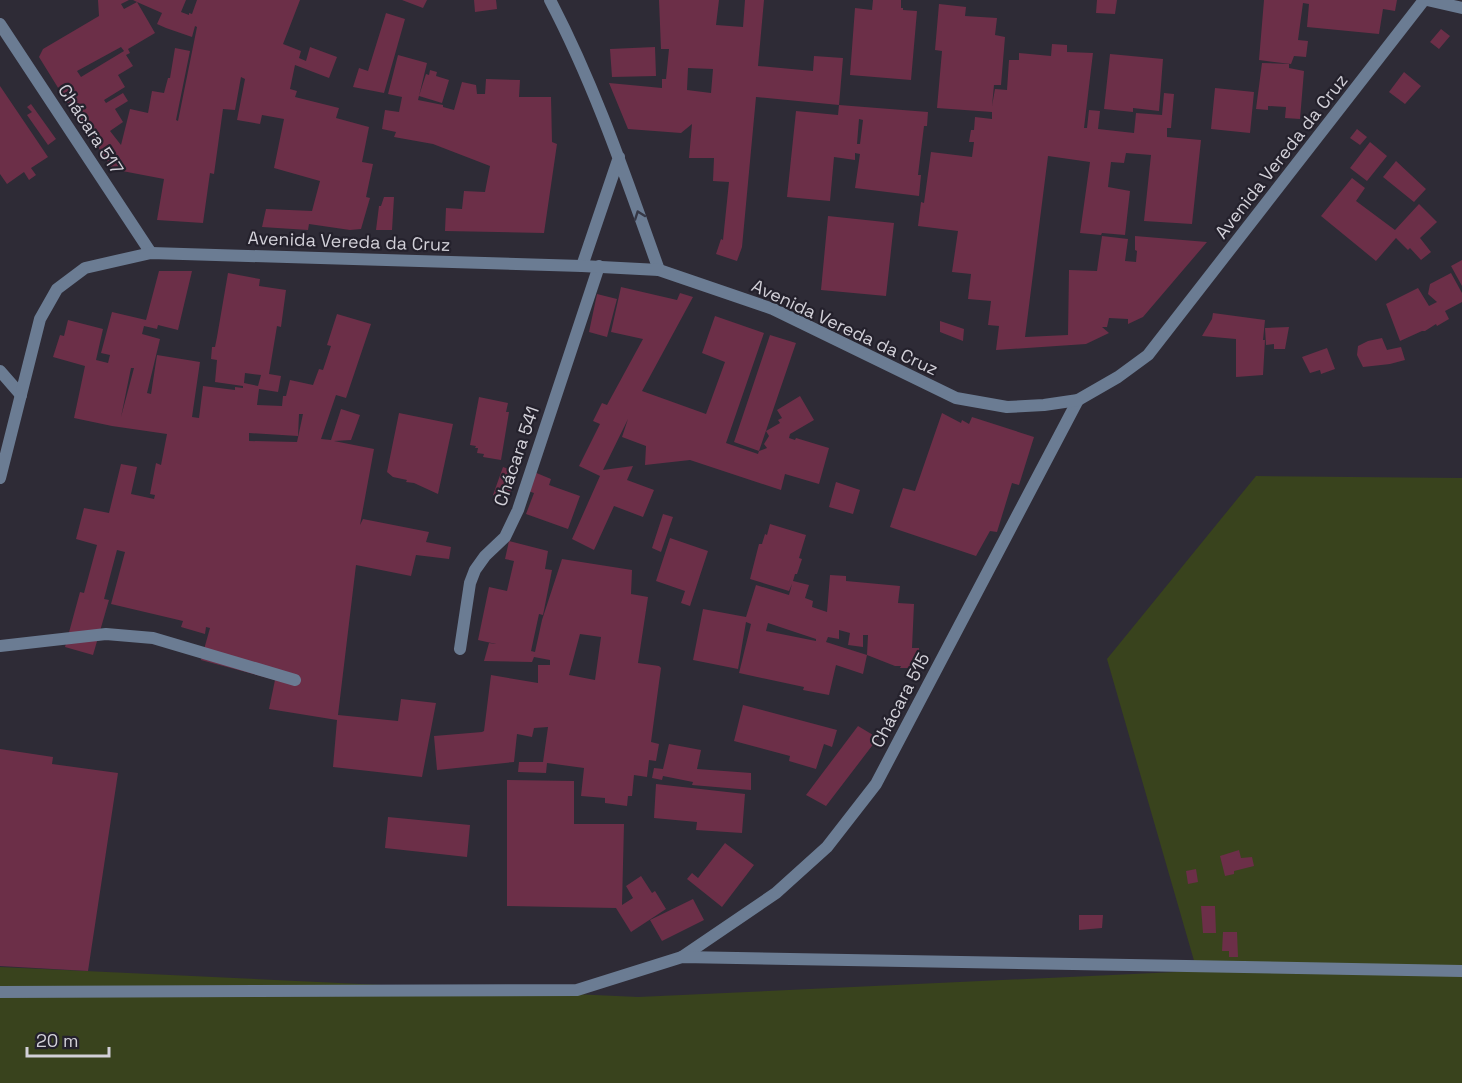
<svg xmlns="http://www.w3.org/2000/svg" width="1462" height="1083" font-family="'Space Grotesk',sans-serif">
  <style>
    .green { fill: #39431d }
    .building { fill: #6c2f48; fill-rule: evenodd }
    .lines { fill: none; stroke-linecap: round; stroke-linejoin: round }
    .service { stroke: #6b7c93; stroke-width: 12 }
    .minor { stroke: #6b7c93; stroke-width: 12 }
    .tertiary { stroke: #6b7c93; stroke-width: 12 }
    .oneway { stroke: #363846 }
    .labels { text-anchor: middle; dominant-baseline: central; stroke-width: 4.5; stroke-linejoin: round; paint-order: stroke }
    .street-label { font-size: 18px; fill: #d2d0d8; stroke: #24212c }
  </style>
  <rect width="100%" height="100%" fill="#2e2b36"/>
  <!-- green -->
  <path class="green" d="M1256 476 1462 478V1083H0V967L638 997 1197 971 1107 659Z"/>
  <!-- building -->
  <path class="building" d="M98 0H129L121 4 124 9 137 2 133 0H186L181 12 189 15V13L192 14 197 0H300L283 44 301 51 299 58 306 61 310 47 337 57 329 78 295 65 290 89 297 91 295 97 339 108 336 118 369 127 362 162 373 164 366 197 370 198 361 229 350 230 309 224 308 230 262 227 266 209 312 211 320 181 274 168 284 119 262 115 260 124 237 120 245 79 241 77 235 110 223 109 214 174 210 173 203 223 157 220 164 179 117 170 111 167 80 119 78 120 39 57 43 49 99 16ZM137 2 162 13 157 24 166 28 192 37 195 26 197 27 178 121 176 120 190 51 175 48 170 78H168L164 93 152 91 148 113 130 109 121 145 110 131 123 122 115 109 128 101 123 93 106 103 104 100 125 87 118 75 133 66 126 55 130 53 128 49 155 33ZM121 47 124 51 81 77 77 71Z
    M402 0H427L423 8Z
    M474 0H496L497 9 475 12Z
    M659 0H719L716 25 743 27 745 0H764L758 66 813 71 814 56 843 58 839 105 756 97 742 247 737 261 716 254 721 239 723 240 729 182 713 181 714 158H689L692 124 681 133 628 129 609 83 662 88V79H666L669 49H661ZM688 68 713 69 711 93 687 90Z
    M873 0H901V8H903V10L917 11 911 80 850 75 855 8 872 10Z
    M1097 0H1117L1115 14 1096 13Z
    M1264 0H1397L1395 11 1383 9 1379 34 1307 27 1309 4 1303 3 1298 40 1308 41 1306 57 1294 56 1291 64 1259 60Z
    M939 4 966 7 965 16 997 18 995 35 1005 37 1001 85H994L992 106 995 89 1007 90 1009 60H1019V53L1051 56 1052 44 1067 45V52L1093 53 1084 128H1087L1089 110 1100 111 1098 129 1134 133 1136 113 1162 115 1164 93 1174 94 1171 128H1167V137L1201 140 1192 224 1144 221 1151 155 1126 153 1124 163 1111 162 1108 187 1130 191 1125 235 1102 233 1101 235 1080 233 1090 162 1048 156 1025 337 1068 335 1069 270 1097 271 1102 236 1128 239 1125 261 1136 262 1137 251 1135 250V236L1207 242 1143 317 1128 324V319L1109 318 1107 327H1102L1109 333 1086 344 996 350 999 326 988 325 991 301 968 299 971 274 952 272 958 231 918 226 921 202 924 203 931 152 972 157 974 142H969L971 130H974L975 117 992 119V112L937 108 942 51 935 50Z
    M386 13 405 19 384 93 353 87 359 68 368 71Z
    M1441 29 1450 36 1439 49 1430 42Z
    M655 47 656 76 612 77 610 49Z
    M1110 54 1163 59 1159 111 1133 108V112L1104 109Z
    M398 55 427 63 418 100 443 105V107L454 110 462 82 476 85 477 94H485L486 79 520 80 519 97H551L552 142 557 144 544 233 445 231 446 208 462 209 464 191 485 192 490 166 433 144 394 137 396 132 382 129 385 110 399 112 402 97 388 94Z
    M1262 63 1289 64V68L1304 71 1300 119 1285 118 1286 107 1268 106V110L1256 109Z
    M430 70 437 72 436 76 449 80 442 103 419 96 426 74 429 75Z
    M1404 72 1421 86 1405 104 1389 92Z
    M0 86 48 157 31 168 36 175 29 180 24 172 7 184 0 174Z
    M1215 88 1254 92 1250 133 1211 129Z
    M31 104 56 139 48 145 27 115 32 112 27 107Z
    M839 105 928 112 927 126H924L918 175H921L919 196 855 188 860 154 855 153V160L834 157 830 201 787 197 796 111 838 115ZM859 119 863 120 860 144H857Z
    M1357 129 1367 137 1360 145 1350 138Z
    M1370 142 1387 156 1367 181 1350 168Z
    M1396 161 1426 189 1414 202 1383 177Z
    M1352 178 1365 188 1356 201 1395 230 1419 204 1437 222 1420 238 1431 252 1421 260 1410 248 1408 250 1396 238 1376 261 1321 216Z
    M384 197H394L392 230H376L379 206H381Z
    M828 216 894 223 886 296 821 290Z
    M1462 260V286L1451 266Z
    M159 271H192L178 330 158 325 157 329 144 326 142 334 160 339 147 393 151 394 157 355 200 362 192 417 199 418 203 386 235 390V387L243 388V386L215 382 217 360 211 359 212 347H215L217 337 228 273 260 279 259 286 286 290 281 327 277 326 269 374 281 376 278 392 259 389 257 405 282 406 283 396H286L290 380 313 385 319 369 323 370 331 346 327 345 337 314 371 324 346 398 336 395 321 439 331 440 341 409 360 415 351 440 334 441 374 449 360 525 363 519 429 532 426 542 451 547 449 559 416 555 411 576 356 565 338 715 398 721 401 699 436 703 422 777 333 767 337 720 269 709 275 680 201 660 210 628 206 627 205 634 181 627 183 621 111 604 125 552 117 550 104 599 109 600 93 655 65 647 80 592 84 593 97 545 76 539 84 508 109 513 121 464 137 467 131 494 154 499 155 495 150 494 156 463 161 465 167 434 112 426 74 418 85 366 53 357 60 335 64 336 68 320 103 329 96 360 108 363 110 355 101 353 112 312 146 320ZM131 368H134L121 417ZM245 373 261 375 258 386 244 383ZM299 414H303L297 442 249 441V433L298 436Z
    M1451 273 1462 293V302L1445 311 1449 319 1437 326 1436 324 1425 331H1422L1400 341 1386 304 1418 288 1429 306 1437 302 1428 294 1430 284Z
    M621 287 677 300 680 293 693 297 642 391 706 414 725 362 702 353 715 316 764 333 726 443 758 454 759 451 767 448 764 444 769 436 766 431 780 423 778 420 782 418 777 410 800 396 814 420 790 434 789 438 795 440 796 438 829 448 819 484 785 474 781 490 690 460 645 465 646 446 622 437 628 419 603 470 633 466 627 480 654 490 643 517 614 506 594 550 572 539 600 476 579 466 600 424 593 421 602 403 607 405 643 339 611 332Z
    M597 294 617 299 607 337 589 332Z
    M1213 313 1265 320 1263 340H1265L1263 375 1236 377V339L1202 336 1212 319Z
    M940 321 964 329 963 341 940 332Z
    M1289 327 1285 349H1274V344L1266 345 1265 328Z
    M770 335 796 343 759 451 734 442Z
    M1382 338 1387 350 1401 347 1405 360 1390 364 1363 367 1357 355 1358 346 1368 341Z
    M1327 348 1335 369 1321 374 1320 370 1310 373 1302 357Z
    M479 397 508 403 506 412H509L501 460 483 457 484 454 477 453 478 448H475L476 446 470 445Z
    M399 413 453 424 438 494 414 483 406 482 407 480 393 477 387 472Z
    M942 413 961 423 962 420 969 424 972 417 1034 437 1019 485 1012 483 997 532 990 531 976 556 890 527 903 488 915 491Z
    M503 467 517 472 508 500 493 495Z
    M534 472 551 479 549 485 580 496 568 529 526 514 534 493 528 491Z
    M836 482 860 490 853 514 829 507Z
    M663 514 673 517 661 552 652 548Z
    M770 524 806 535 799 558 802 559 797 574H795L793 581 809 585 805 598 813 601 812 607 827 612 830 575 846 576V581L900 586 898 603 914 604 912 648H919V653L910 668H900L901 666H895L867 655 868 635H863V647L848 645 850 633 839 630V639L828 637 826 642 867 655 863 674 836 665 829 695 803 690 804 687 739 673 751 624 746 622 738 669 693 660 703 609 746 617 756 585 789 595 792 584 789 591 750 579 759 544H762L765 534 767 535ZM768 623 816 639V641L766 631Z
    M670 538 708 551 690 606 681 603 685 591 656 581Z
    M509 541 548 551 545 569 552 570 543 615 539 614 531 651 535 652 542 620 562 559 632 570 631 594 648 597 638 663 659 666 661 668 651 742 659 744 656 761 649 760 647 777 634 775 632 796H628L627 806 605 803V798L581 796 584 768 547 763 546 773 518 772 519 762H543L548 727 534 728 532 737 517 734 514 762 437 770 434 736 482 732 484 731 491 675 538 683V665H550V660L534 657 532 662 484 661 489 643 496 644 478 640 489 587 507 591 514 561 505 559ZM580 634 601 637 595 680 569 675Z
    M743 705 837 730 832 747 824 744 816 769 789 761 790 756 734 741Z
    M858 726 878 738 826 806 806 795Z
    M669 744 701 750 697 769 751 773V790L692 785 693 782 663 776 662 780 652 778 654 768 663 769Z
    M0 749 53 757 52 764 118 773 88 971 0 966Z
    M507 780 574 781V824H624L622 905 633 898 626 886 641 876 652 893 655 891 666 909 631 932 616 908 507 906Z
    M656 784 745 794 742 833 696 830 697 822 654 818Z
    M388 817 470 825 467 857 385 848Z
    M725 843 754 865 722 907 687 879 692 873 698 878Z
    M1239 850 1241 858 1252 857 1254 866 1234 871V874L1225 876 1220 856Z
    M1196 869 1198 882 1188 884 1186 871Z
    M693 899 704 920 662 941 650 920Z
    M1201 906H1215L1216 933H1203Z
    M1079 915H1103L1102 928 1079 930Z
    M1223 932H1237L1238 957H1229V951H1222Z"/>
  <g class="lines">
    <!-- service -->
    <path class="service" d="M1427 0 1462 8
      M0 646 106 634 153 638 295 680"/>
    <!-- minor -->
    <path class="minor" d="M550 0C595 86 626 178 659 270
      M0 24 151 253
      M582 266 619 157
      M0 371 21 395
      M460 649 470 583 475 570 485 556 505 537 518 510 599 266
      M682 957 776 893 827 847 876 784 1078 400"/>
    <!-- tertiary -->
    <path class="tertiary" d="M0 478 40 319 57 289 85 268 151 253 582 266 659 270 773 309 956 398 1007 407 1044 405 1078 400 1118 377 1148 355 1424 0
      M0 992 577 990 682 957 1462 971"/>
  </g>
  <!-- one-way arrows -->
  <defs><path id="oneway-chevron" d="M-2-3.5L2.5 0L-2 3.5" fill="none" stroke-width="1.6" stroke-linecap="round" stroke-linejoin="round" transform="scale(1.5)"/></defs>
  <use class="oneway" href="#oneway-chevron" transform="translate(639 215) rotate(-110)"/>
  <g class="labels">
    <!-- street labels -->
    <g class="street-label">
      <text transform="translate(91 129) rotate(57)">Chácara 517</text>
      <text transform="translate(1281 156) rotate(-52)">Avenida Vereda da Cruz</text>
      <text transform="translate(349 241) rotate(2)">Avenida Vereda da Cruz</text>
      <text transform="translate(845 327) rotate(25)">Avenida Vereda da Cruz</text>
      <text transform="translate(516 456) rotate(-71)">Chácara 541</text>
      <text transform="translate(900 700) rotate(-62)">Chácara 515</text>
    </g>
  </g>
  <!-- scale -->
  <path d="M27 1047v9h82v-9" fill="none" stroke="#d2d0d8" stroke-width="3"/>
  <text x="36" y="1047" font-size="18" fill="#d2d0d8" stroke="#24212c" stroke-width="4.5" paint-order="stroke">20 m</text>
</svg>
